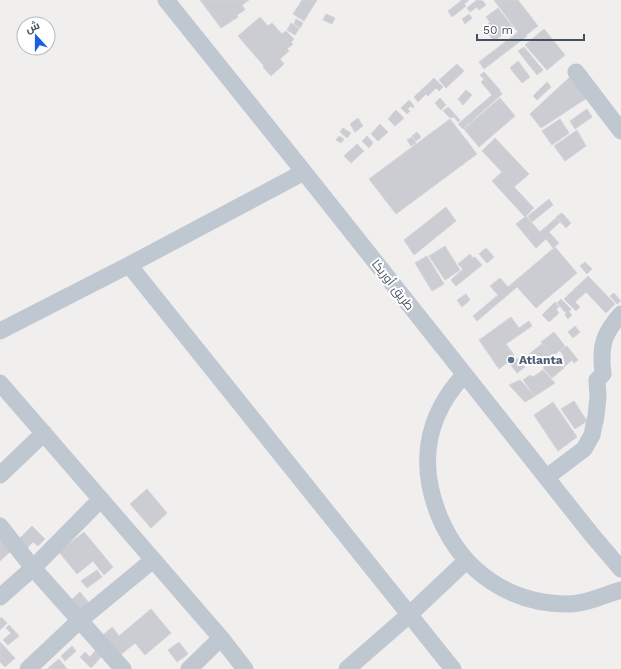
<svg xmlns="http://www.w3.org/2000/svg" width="621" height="669" font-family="'Work Sans',Cairo,sans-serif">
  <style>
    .building { fill: #cbcdd3; stroke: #d2d4da }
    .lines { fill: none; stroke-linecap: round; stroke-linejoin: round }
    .minor { stroke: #bfc7d1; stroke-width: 17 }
    .service-dot { fill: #5c6f8a; stroke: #fff; stroke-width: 1.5 }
    .labels { text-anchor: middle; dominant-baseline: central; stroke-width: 4; stroke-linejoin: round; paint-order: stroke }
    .street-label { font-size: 12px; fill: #46505c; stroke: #fff }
    .service-label { font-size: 12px; font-weight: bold; fill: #4e5e75; stroke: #fff; text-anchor: start }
  </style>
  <rect width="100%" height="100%" fill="#f1eeee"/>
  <!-- building -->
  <path class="building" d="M200 0H249L242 5 245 10 237 15 238 17 221 28Z
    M302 0H317L304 21 293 14Z
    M462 0H469L464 4 466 6 452 17 448 11Z
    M477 0 483 1 486 5 479 10 477 7 470 12 467 8Z
    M494 0H518L538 26 526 35 527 36 484 69 479 62 518 32Z
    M498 8 513 27 494 41 486 31 490 28 487 25 490 22 486 17Z
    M326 14 335 18 332 24 323 20Z
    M469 14 472 18 465 24 462 19Z
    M260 17 268 26 272 23 282 34 286 31 294 39 291 42 293 44 287 49 289 51 280 59 284 64 271 76 263 67 264 66 238 36Z
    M296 19 303 23 300 28 294 24Z
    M291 23 299 29 295 35 287 30Z
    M544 29 565 55 547 70 525 45Z
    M524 47 543 70 537 75 518 51Z
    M518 61 530 77 522 83 510 68Z
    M457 64 464 71 446 88 439 80Z
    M484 72 500 90V91L502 94 463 129 458 124 492 95 481 82 484 79 480 75Z
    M572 75 590 96 541 128 530 114Z
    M434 78 443 87 439 91 436 88 428 96 426 94 418 102 414 97Z
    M547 82 551 87 537 100 533 96Z
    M466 90 472 95 463 105 458 99Z
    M440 98 446 105 441 110 435 103Z
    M500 98 515 116 479 147 464 129Z
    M409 100 414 106 413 108 411 106 409 108 408 107 407 108 410 111 407 114 401 108Z
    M448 107 460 120 458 122 454 117 450 118 443 111Z
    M587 109 592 117 575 129 570 121Z
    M396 110 404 118 395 126 388 119Z
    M358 118 363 126 355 132 350 124Z
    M450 119 477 154 396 214 369 179Z
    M560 119 569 133 552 145 542 131Z
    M380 124 388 132 378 141 371 134Z
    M343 128 351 133 347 138 340 132Z
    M577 130 586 146 565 161 554 146Z
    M417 132 421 137 416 141 412 136Z
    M339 136 344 139 341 143 336 140Z
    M367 136 373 143 369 148 362 141Z
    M412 137 416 143 411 146 407 140Z
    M495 138 529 174 514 187 534 208 525 217 492 181 502 172 482 151Z
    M357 144 364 151 351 163 344 156Z
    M549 199 553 205 532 222 528 216Z
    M446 207 456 221 414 255 404 240Z
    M562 213 571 223 566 228 556 217Z
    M526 216 540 232 556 218 560 222 549 232 559 243 553 248 546 239 536 248 516 224Z
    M445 246 460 270 445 280 429 256Z
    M555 247 577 273 536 308 517 287 477 321 473 316 498 295 490 286 500 278 508 287Z
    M486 248 494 257 487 263 479 254Z
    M470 254 473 258 475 257 482 265 456 286 451 280 463 269 458 264Z
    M427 256 444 284 432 291 415 263Z
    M585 262 592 269 587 274 580 266Z
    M588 276 615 304 606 313 586 292 575 302 580 307 576 311 564 299Z
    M614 293 621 301 617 304 610 296Z
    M466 294 470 300 462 307 457 300Z
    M561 299 571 309 569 312 572 315 568 319 565 315 566 313 557 303Z
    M555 302 559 307 556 309 559 313 549 322 542 315Z
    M511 317 519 328 529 321 532 326 506 344 514 355 507 360 508 362 499 369 479 340Z
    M575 326 580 332 573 338 568 332Z
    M554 332 565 346 552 357 541 342Z
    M542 344 551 355 544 361 539 355 535 358 533 355 522 364 525 367 517 373 510 364 518 358 520 361Z
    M567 346 578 360 574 363 572 360 564 367 559 360 564 356 560 351Z
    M555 358 564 368 552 378 543 368Z
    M543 370 555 383 535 396 523 380 530 375 533 377Z
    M520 380 535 396 525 402 509 385Z
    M574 401 587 421 575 429 561 409Z
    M553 402 577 437 558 451 534 415Z
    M147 489 167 513 151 528 130 504Z
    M32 526 45 539 38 546 33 542 25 550 17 541Z
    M84 532 113 567 104 575 93 561 77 574 59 552Z
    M0 540 11 551 0 561Z
    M97 570 102 577 87 588 81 581Z
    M80 592 89 603 80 611 70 601Z
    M151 609 171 633 145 655 135 643 118 657 101 637 112 627 119 636Z
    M1 617 7 623 0 630V619Z
    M9 625 19 636 8 645 3 640 11 633 6 628Z
    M0 642 15 658 5 667 0 662Z
    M179 642 188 654 177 662 168 650Z
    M72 646 76 651 65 661 61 656Z
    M96 650 102 656 91 668 80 657 85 652 90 657Z
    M59 659 67 669H47Z"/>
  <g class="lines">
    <!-- minor -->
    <path class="minor" d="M166 0 304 172 592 535 621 569
      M576 72 621 131
      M129 265 453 669
      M0 331 129 265 304 172
      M464 375C425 417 418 466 440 518 463 572 510 604 568 604 586 604 604 595 621 590
      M0 383 221 638 245 669
      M0 475 44 433
      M547 477 584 449 592 435 596 416 598 397 597 380 603 374C600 348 602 335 621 314
      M0 526 33 568 123 669
      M0 597 33 568 101 499
      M28 669 79 621 153 560
      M189 669 221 638
      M347 669 410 614 466 561"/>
  </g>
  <!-- markers -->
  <circle class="service-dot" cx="511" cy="360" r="4"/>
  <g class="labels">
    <!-- street labels -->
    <g class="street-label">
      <text transform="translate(393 285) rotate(52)">طريق أوريكا</text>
    </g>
    <!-- service labels -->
    <g class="service-label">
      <text x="519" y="360">Atlanta</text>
    </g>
  </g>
  <!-- north arrow -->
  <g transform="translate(36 36) rotate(339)"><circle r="19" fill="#ffffff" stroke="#b5b9be"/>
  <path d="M0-3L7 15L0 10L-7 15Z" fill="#1761e2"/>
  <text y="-6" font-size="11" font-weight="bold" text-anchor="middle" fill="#46505c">ش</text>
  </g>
  <!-- scale -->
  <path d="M477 34v6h107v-6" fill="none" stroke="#46505c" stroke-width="2"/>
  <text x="483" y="34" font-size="12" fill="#46505c" stroke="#ffffff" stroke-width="3" paint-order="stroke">50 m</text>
</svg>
